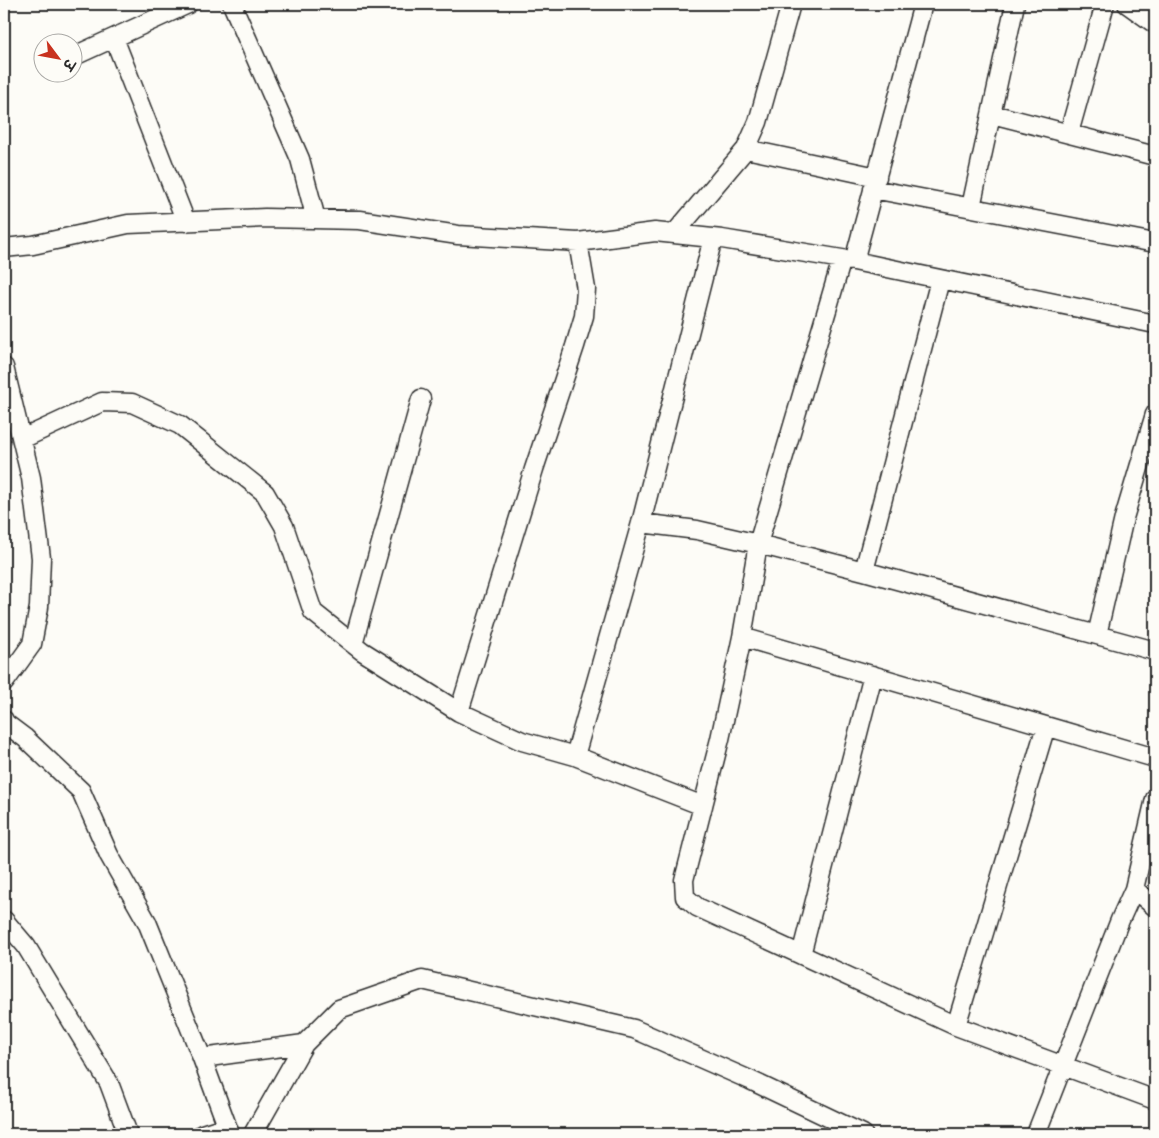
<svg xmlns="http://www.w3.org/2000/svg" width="1159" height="1138" font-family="Mynerve,'Playpen Sans Deva',sans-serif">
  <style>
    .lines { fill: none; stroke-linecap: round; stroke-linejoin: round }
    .minor-casing { stroke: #2b2b2b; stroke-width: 21 }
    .minor { stroke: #fdfcf7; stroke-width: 18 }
  </style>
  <rect width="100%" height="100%" fill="#fdfcf7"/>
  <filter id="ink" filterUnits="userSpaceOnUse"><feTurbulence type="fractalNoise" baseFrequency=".02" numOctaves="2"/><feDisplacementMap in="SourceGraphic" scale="10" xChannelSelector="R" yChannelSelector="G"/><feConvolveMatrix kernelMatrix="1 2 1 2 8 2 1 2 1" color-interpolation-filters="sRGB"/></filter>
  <g filter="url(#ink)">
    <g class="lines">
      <defs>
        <path id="minor" d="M232 4 300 159 316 219
          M1127 4 1155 24
          M114 38 186 222
          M72 57 188 4
          M992 114 1155 156
          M1069 133 1105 4
          M746 149 877 177
          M873 189 1155 243
          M971 207 1015 4
          M674 234 746 149 758 122 791 4
          M4 248 33 245 128 224 265 218 360 220 458 235 578 242 655 232 722 239 854 261 1155 324
          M842 259 758 544 742 637 720 739 684 880 685 897 697 907 956 1026 1155 1100
          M854 261 923 4
          M4 367 31 478 41 558 39 607 32 644 4 683
          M22 439 102 402 132 403 180 425 265 493 284 526 313 612 362 651 459 712 522 741 575 756 703 806
          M641 523 697 530 758 544 864 571 1155 651
          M864 571 940 280
          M1097 635 1124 518 1155 414
          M742 637 1155 758
          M353 644 421 399
          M459 712 534 469 575 346 584 316 586 289 578 242
          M4 720 5 723 25 738 81 791 109 855 147 922 202 1058 230 1134
          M575 756 641 523 713 238
          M1134 889 1155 907
          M4 920 26 946 109 1083 128 1134
          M801 955 873 675
          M956 1026 1046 726
          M202 1058 304 1044
          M202 1134 227 1126
          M253 1134 304 1044 339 1009 422 980 634 1029 750 1080 863 1134
          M1036 1134 1120 920 1134 889 1155 799"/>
      </defs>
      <!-- minor casing -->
      <use href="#minor" class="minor-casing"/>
      <!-- minor -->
      <use href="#minor" class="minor"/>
    </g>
  </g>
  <!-- margin -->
  <rect width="1159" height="1138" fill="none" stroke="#fdfcf7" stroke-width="20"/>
  <rect x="10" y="10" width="1139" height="1118" fill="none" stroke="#2b2b2b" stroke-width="2" filter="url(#ink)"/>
  <!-- north arrow -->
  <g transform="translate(58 58) rotate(122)"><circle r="24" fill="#fdfcf7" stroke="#a9a8a5"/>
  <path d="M0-4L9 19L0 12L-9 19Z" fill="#c8321e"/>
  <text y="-8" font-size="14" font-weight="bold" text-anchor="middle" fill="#2b2b2b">उ</text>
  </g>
</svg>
